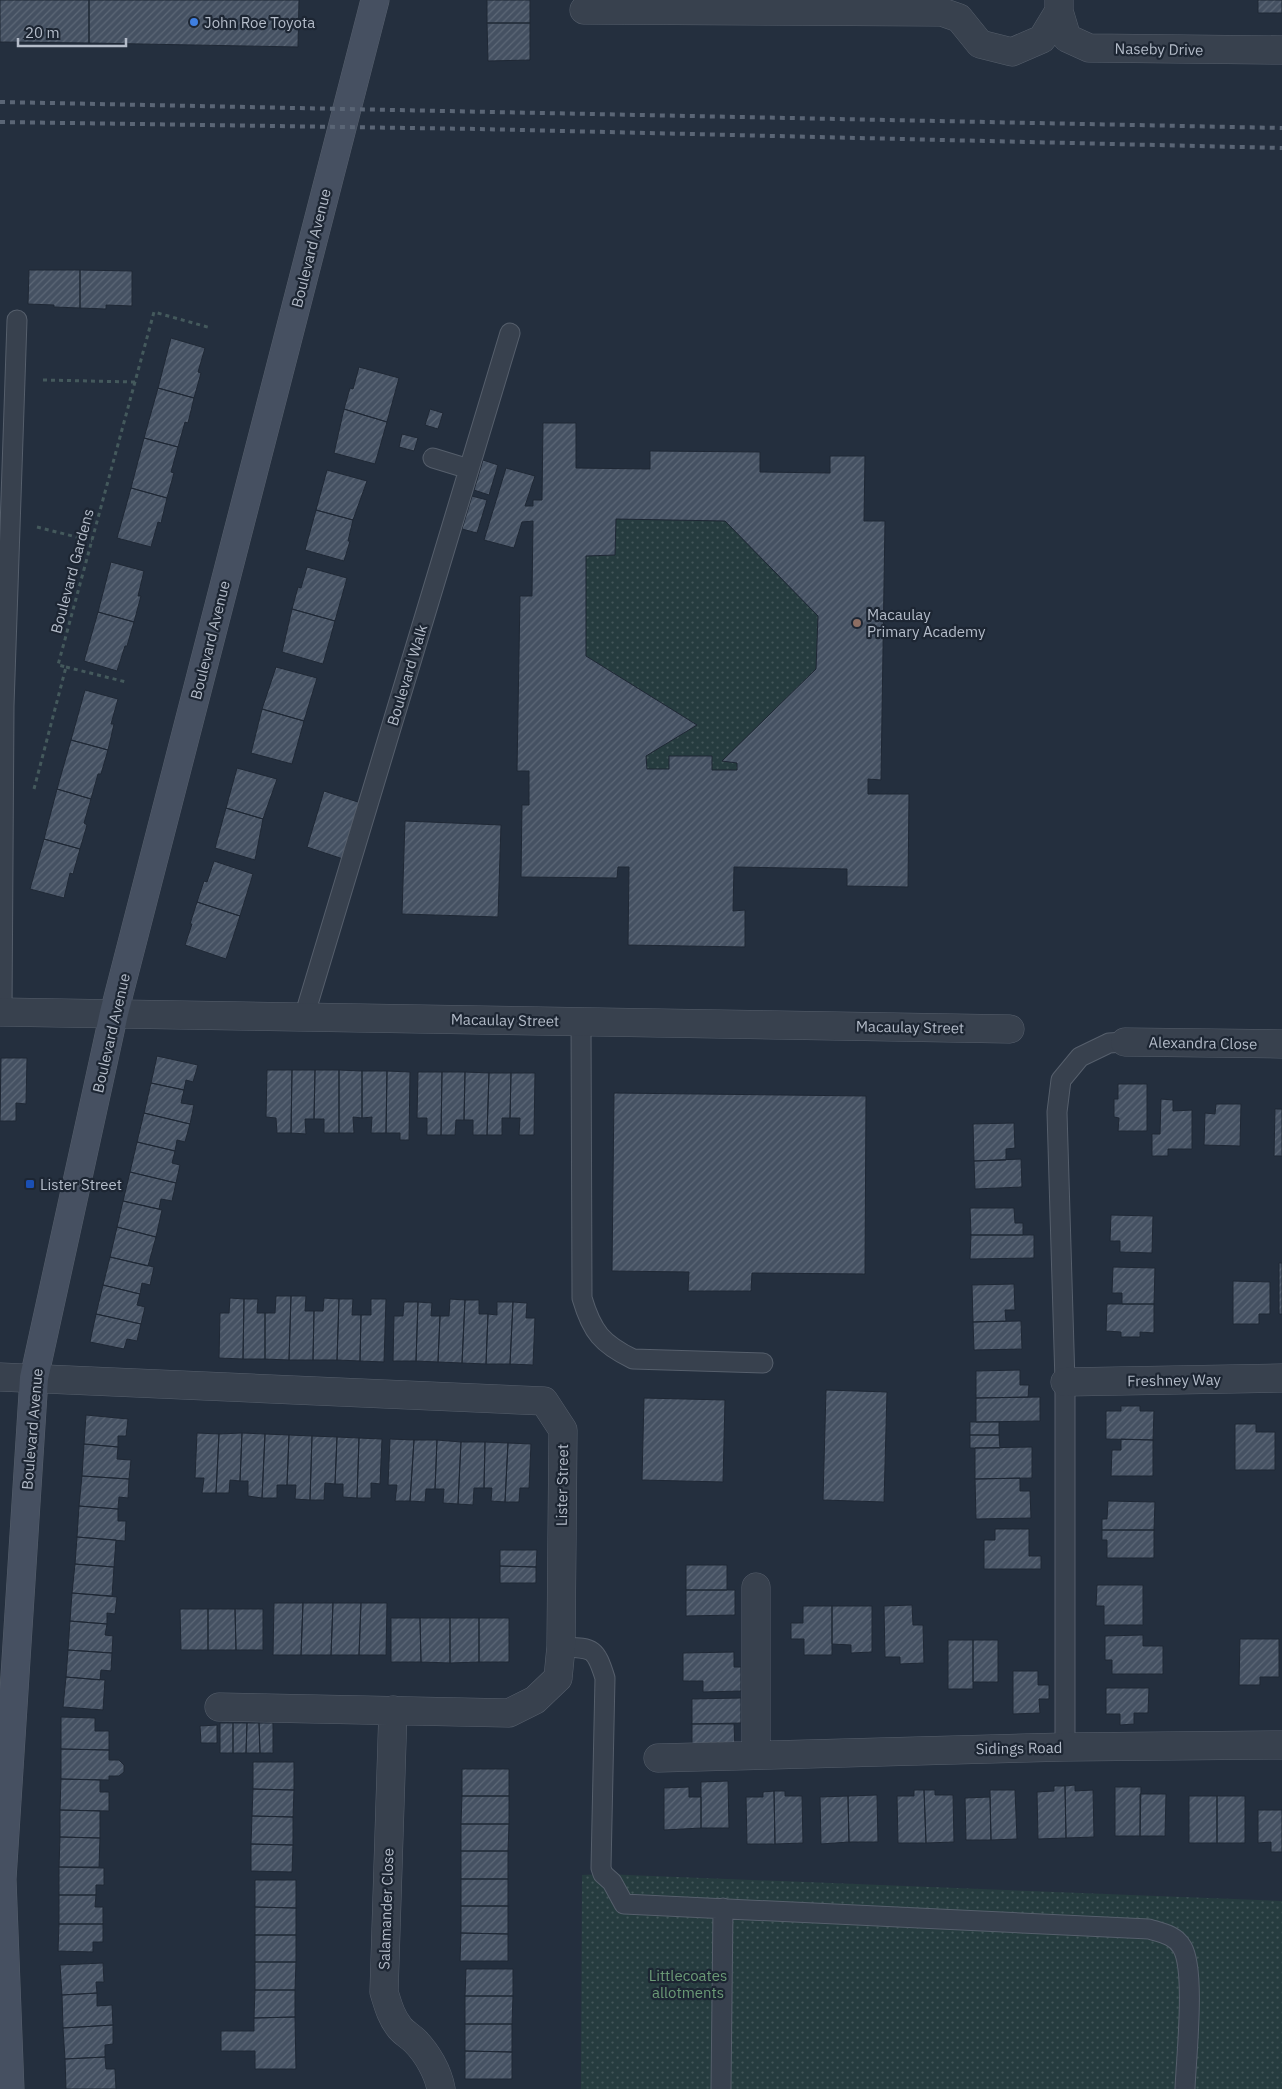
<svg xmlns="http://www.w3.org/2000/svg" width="1282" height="2089" font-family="'IBM Plex Sans',sans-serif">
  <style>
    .grass { fill: url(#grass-dots) }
    .building { fill: url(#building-hatch); stroke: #1f2835; fill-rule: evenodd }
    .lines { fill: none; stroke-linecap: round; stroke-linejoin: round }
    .lane-casing { stroke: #565f6c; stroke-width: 21 }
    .street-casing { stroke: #565f6c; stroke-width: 29 }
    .secondary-casing { stroke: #565f6c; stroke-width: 29 }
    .path { stroke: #44595c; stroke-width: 3; stroke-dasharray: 4 4; stroke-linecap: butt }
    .lane { stroke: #38414e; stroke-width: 19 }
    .street { stroke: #38414e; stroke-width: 28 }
    .secondary { stroke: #465061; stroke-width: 28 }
    .rail { stroke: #5a6575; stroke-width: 4; stroke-dasharray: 5 5; stroke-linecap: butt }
    .shop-dot { fill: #3f7fe0; stroke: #1d2633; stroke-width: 2 }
    .education-dot { fill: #8d6e63; stroke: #1d2633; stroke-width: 2 }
    .transit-dot { fill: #1a4fb4; stroke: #1d2633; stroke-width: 2 }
    .labels { text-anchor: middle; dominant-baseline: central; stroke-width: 4.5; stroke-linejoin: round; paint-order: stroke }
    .poi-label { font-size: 15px; fill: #b4bcc9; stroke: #1d2633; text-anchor: start }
    .street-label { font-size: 15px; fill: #b4bcc9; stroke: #1d2633 }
    .park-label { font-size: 15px; fill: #6b9a76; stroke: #1d2633 }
  </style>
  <defs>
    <pattern id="grass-dots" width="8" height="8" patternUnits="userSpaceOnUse" patternTransform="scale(1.25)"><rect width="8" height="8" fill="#263c3f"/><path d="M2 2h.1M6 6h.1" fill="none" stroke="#435659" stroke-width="1.8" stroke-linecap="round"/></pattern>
    <pattern id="building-hatch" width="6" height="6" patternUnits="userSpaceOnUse" patternTransform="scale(1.25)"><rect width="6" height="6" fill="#455162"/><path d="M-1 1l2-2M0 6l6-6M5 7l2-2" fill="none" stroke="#5d6877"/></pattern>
  </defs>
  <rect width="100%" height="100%" fill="#242f3e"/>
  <!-- grass -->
  <path class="grass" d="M616 519 725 521 818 616 816 669 723 761 737 763V770L647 769 646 756 697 725 586 656V556L615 555Z
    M603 1874 1282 1901V2089H581L582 1875Z"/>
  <!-- building -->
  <path class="building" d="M0 0H89V43L0 42Z
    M89 0H299L298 47 89 43Z
    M487 0H530V23H487Z
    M1258 0H1282V13H1258Z
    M487 23H530V60L488 61Z
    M29 270H80V308L54 307V305L28 304Z
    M80 270 132 271V306L106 305V309L80 308Z
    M171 338 205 348 198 372 201 373 194 398 158 388Z
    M359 367 399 378 387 422 344 409 350 388 353 389Z
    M158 388 194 398 188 423 185 422 178 447 144 438Z
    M344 409 387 422 375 464 334 453Z
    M430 409 443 413 438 429 425 425Z
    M543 423H576V468L650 469V451L760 452V472L830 473V456H865L864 521H885L881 780 868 779V794H909L908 887 847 886V869L734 867 733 911 745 910V947L628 945 629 867H618L617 878 521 877 522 805H529V771H517L520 596H532L533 521 522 522 514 548 484 540 506 468 535 476 525 506H533V500H542ZM616 519 725 521 818 616 816 669 722 761 737 763V770H712V756H669V769H647L646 756 697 725 586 656V556L615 555Z
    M402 434 418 438 414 451 399 447Z
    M144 438 178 447 171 472 174 473 167 498 131 488Z
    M483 460 498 465 489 495 474 490Z
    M327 470 367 481 353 520 316 510Z
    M131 488 167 498 161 523 158 522 151 547 117 538Z
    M472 496 487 500 477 533 462 529Z
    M316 510 353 520 348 541H350L344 561 305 550Z
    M111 562 144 571 138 596H141L134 622 98 612Z
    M307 567 347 578 335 621 292 609 298 587 301 588Z
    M292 609 335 621 323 664 282 652Z
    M98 612 134 622 127 646H125L117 671 84 661Z
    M276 667 317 678 304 721 262 709Z
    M85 690 118 699 111 724H114L108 750 71 740Z
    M262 709 304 721 292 764 251 753Z
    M71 740 108 750 101 774H98L91 799 57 789Z
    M237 768 277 779 263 819 226 808Z
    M57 789 91 799 84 823 87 825 80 849 44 839Z
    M324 791 361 803 343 859 307 847Z
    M226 808 263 819 255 860 215 848Z
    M405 821 501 825 498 917 402 914Z
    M44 839 80 849 73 874 70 873 64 898 30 889Z
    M214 861 253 874 240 916 197 902 204 881 207 882Z
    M197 902 240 916 226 959 185 945 192 924H190Z
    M157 1056 198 1065 193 1082 186 1080 184 1090 151 1083Z
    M1 1058H27L26 1104 16 1103V1121H0Z
    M267 1070H292L291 1133H277L276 1118 266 1117Z
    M292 1070H315L314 1119H305L306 1134 291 1133Z
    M315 1070H339V1133H324V1119H314Z
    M339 1070 362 1071V1118L353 1117 354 1133H339Z
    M362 1071H387L386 1133H371L372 1117 362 1118Z
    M387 1071 410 1072 409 1140H400V1133H386Z
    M418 1072H442L441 1135H427V1118H417Z
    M442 1072H465L464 1120H456L455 1135H441Z
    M465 1072 489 1073 487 1135H473V1120H464Z
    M489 1073H511L510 1118H502V1135H487Z
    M511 1073H535L534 1135H519L520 1118H510Z
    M151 1083 184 1090 181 1103 194 1105 190 1124 144 1113Z
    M1118 1084H1147V1131H1118L1119 1118 1114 1117V1099H1118Z
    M614 1093 866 1096 865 1274 752 1273 751 1291H688L689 1272 612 1271Z
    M1161 1099 1173 1100V1111L1192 1110V1149H1168V1156H1152V1134H1160Z
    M1216 1104H1241L1240 1146 1204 1145 1205 1113 1215 1114Z
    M1275 1109H1282V1156H1274Z
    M144 1113 190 1124 185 1142 177 1140 175 1151 137 1142Z
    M1014 1123 1015 1148 1006 1149V1160L974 1161 973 1124Z
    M137 1142 175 1151 172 1163 180 1165 176 1183 130 1172Z
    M1021 1159 1022 1187 975 1189 974 1161Z
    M130 1172 176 1183 172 1201 161 1199 159 1209 123 1201Z
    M123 1201 162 1210 156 1237 117 1227Z
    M970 1208H1014L1015 1223H1023V1235H971Z
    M1111 1215 1153 1216 1152 1253 1120 1252V1241H1110Z
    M117 1227 156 1237 148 1266 110 1257Z
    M971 1235H1034V1258L970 1259Z
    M110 1257 154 1267 150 1285 142 1283 140 1294 103 1285Z
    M1279 1263H1282V1314H1279Z
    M1113 1267 1155 1268 1154 1304H1122V1293H1112Z
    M1233 1281 1270 1282V1314H1259V1324H1233Z
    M1014 1284 1015 1310H1005L1006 1321 973 1322 972 1285Z
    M103 1285 140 1294 137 1305 145 1307 141 1324 96 1314Z
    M276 1296H291L289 1360 265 1359V1313H275Z
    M291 1296H306L305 1311H314L313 1360H289Z
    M230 1298 244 1299 243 1359 219 1358 220 1313H229Z
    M324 1298 339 1299 337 1360H313L314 1311H323Z
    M244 1299H258L257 1313H265V1359H243Z
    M339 1299H353L352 1315H361L360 1361 337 1360Z
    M371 1299H386L384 1362 360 1361 361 1315H371Z
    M450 1299 465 1300 462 1363 438 1362 440 1316H449Z
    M465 1300H479V1314H488L486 1364 462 1363Z
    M404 1302H418L416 1361H393L394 1316H403Z
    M418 1302 432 1303 431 1316H440L438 1362 416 1361Z
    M497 1302H513L510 1364H486L488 1314 497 1315Z
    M513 1302 527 1303 526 1318H535L533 1365 510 1364Z
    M1107 1304H1154V1333L1140 1332V1337H1121V1332L1106 1331Z
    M96 1314 141 1324 137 1341 127 1339 124 1349 90 1342Z
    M1021 1321 1022 1349 974 1350 973 1322Z
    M1020 1370V1385H1029L1028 1397 976 1398V1371Z
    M826 1390 887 1392 884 1502 823 1500Z
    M1040 1397V1421L976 1422V1398Z
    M644 1398 725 1400 723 1482 642 1480Z
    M1121 1406H1140V1411H1154L1153 1440 1106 1439V1411H1121Z
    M86 1415 128 1419 126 1436H118V1447L84 1444Z
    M970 1422H999V1435H970Z
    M1235 1424H1256V1432H1275V1470H1235Z
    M197 1433 219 1434 216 1493H202L204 1478H195Z
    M242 1433 240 1481 230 1480 229 1493H216L219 1434Z
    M242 1433 265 1434 262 1498 248 1496V1481H240Z
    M265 1434 289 1435 287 1485H277V1498H262Z
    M289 1435 312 1436 310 1500 295 1499 296 1485H287Z
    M970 1435H999L1000 1448H970Z
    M312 1436 337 1437 335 1484 325 1483 324 1500H310Z
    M337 1437 359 1438 357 1498 343 1497V1484H335Z
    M359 1438 382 1439 380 1484 371 1483V1498H357Z
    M390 1439 414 1440 410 1501H395L397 1485H388Z
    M1121 1439 1153 1440V1476H1111L1112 1450H1121Z
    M414 1440H437L435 1489H426L425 1502 410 1501Z
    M437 1440 461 1442 458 1504 443 1503 444 1489H435Z
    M461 1442H485L484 1488H474L473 1505 458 1504Z
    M485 1442 508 1443 505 1502 491 1501 492 1488H484Z
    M508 1443 531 1444 529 1488H520L519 1502H505Z
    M84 1444 118 1447 117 1459 131 1460 129 1479 82 1476Z
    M1032 1447V1478L975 1479V1448Z
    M82 1476 129 1479 128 1498 119 1497 118 1509 79 1506Z
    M1020 1478V1491H1030L1031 1518 976 1519 975 1479Z
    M1108 1501 1155 1502 1154 1530H1102V1519H1107Z
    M79 1506 118 1509V1521H126L125 1541 77 1537Z
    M995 1529H1029V1556H1041V1569H984V1540H995Z
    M1102 1530H1154V1558H1107V1540H1102Z
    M77 1537 116 1540 114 1567 75 1564Z
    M500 1550H537L536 1567 500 1566Z
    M75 1564 114 1567 112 1596 72 1593Z
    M686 1565H727V1590H686Z
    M500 1566 536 1567V1583H500Z
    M1097 1585H1143V1625H1104V1606H1096Z
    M686 1590H735V1615L686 1616Z
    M72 1593 117 1597 115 1614 107 1613V1624L70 1621Z
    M274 1603H303L301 1655H273Z
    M303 1603H333L331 1655H301Z
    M333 1603H361L359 1655H331Z
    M361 1603H387L386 1655H359Z
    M912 1605 913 1625H923L924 1663 900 1664V1657H885L884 1606Z
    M803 1606H832V1655H804V1639H791V1623H803Z
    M832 1606H872V1652L851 1653V1645L832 1644Z
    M180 1609H208V1650H181Z
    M208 1609H235L236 1650H208Z
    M235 1609H263V1650H236Z
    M391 1618H420L421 1662H391Z
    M420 1618H450V1663L421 1662Z
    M450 1618H479V1662L450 1663Z
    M479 1618H509V1662H479Z
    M70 1621 107 1624 105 1635 113 1636 112 1653 68 1650Z
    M1143 1635V1646H1163V1674H1112V1660H1105V1636Z
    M1240 1639H1279V1677H1260V1685H1239Z
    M948 1640H973V1689H948Z
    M973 1640H998V1682H973Z
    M68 1650 112 1653 111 1671 101 1670 100 1680 66 1677Z
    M734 1652V1667H741V1691L703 1692V1681H683V1653Z
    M1013 1671H1038V1685H1049V1699H1039L1040 1713 1013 1714Z
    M66 1677 105 1680 103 1710 63 1707Z
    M1106 1688H1149L1148 1713H1134V1724L1120 1725V1714H1106Z
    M741 1698V1723L692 1724V1699Z
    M61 1717 95 1718V1731H109V1750L61 1749Z
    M220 1723H233V1753H220Z
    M233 1723H247L246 1753H233Z
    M247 1723H259L260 1753H246Z
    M259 1723H273V1753H260Z
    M692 1724H734L735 1749H692Z
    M217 1725V1743H201L200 1726Z
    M61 1749 109 1750V1760H119L124 1765V1772L119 1776H109V1780L61 1779Z
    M253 1762H294V1790L253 1789Z
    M462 1769H509V1796H462Z
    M61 1779 100 1780V1792H109V1811L60 1810Z
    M728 1781 729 1828H701V1782Z
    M1075 1785V1791L1093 1790 1094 1837 1066 1838 1065 1786Z
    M1054 1786H1065L1066 1838 1038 1839 1037 1792 1054 1791Z
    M689 1787V1797H701V1828L664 1830V1788Z
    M1115 1787H1141L1140 1836H1115Z
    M253 1789 294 1790 293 1817 252 1816Z
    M914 1790H924L926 1843H898L897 1796H914Z
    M924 1790H935V1795H953L954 1842 926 1843Z
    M990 1790H1015L1017 1839 991 1840Z
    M774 1791 775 1844H747L746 1797H763V1792Z
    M774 1791H785V1796H802L803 1843 775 1844Z
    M1140 1794H1166L1165 1836H1140Z
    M877 1795 878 1842H849L848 1796Z
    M462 1796H509V1824H461Z
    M848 1796 849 1842 821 1844 820 1797Z
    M1189 1796H1217V1843H1189Z
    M1217 1796H1245V1843H1217Z
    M990 1797 991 1840H966L965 1798Z
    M60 1810 100 1811V1838L60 1837Z
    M1258 1810H1282V1852H1271V1842L1258 1843Z
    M252 1816 293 1817V1845L251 1844Z
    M461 1824H509L508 1851H461Z
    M60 1837 100 1838 99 1867H59Z
    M251 1844 293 1845 292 1872 251 1871Z
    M461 1851H508V1879H461Z
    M59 1867 104 1868V1885H96V1895H59Z
    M461 1879H508V1906H461Z
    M255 1880H296V1908L255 1907Z
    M59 1895H96L95 1907H103V1924H59Z
    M461 1906H508V1934L461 1933Z
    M255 1907 296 1908V1935H255Z
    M59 1924H103V1942H93V1952L58 1951Z
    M461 1933 508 1934V1961H460Z
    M255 1935H296V1962H255Z
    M255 1962H296L295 1990H255Z
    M103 1963 104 1982H96L97 1993 62 1995 60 1965Z
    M466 1969H513V1996H465Z
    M255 1990H295V2017L254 2018Z
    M97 1993V2006L112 2005 113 2025 63 2028 62 1995Z
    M465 1996H513L512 2024H465Z
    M295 2017 296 2069H255V2051H221V2031H254V2018Z
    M465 2024H512V2052L465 2051Z
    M113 2025V2044L105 2045V2057L65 2059 63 2028Z
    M465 2051 512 2052V2079H465Z
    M105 2057 106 2069H115L116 2089H66L65 2059Z"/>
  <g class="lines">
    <defs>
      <path id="lane" d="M433 458 469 469
        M2 1012 4 706 17 320
        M304 1017 510 333
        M581 1021 582 1298C592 1332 602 1344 633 1359L763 1363
        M561 1647C592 1648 595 1646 605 1678L601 1868 603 1874 612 1882 624 1904 1149 1929C1162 1933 1175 1935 1182 1947 1196 1970 1186 2059 1185 2089
        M1065 1747V1382L1057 1112 1061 1080 1080 1057 1109 1043 1125 1042
        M721 2089 723 1908"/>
      <path id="street" d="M1059 0V11L1067 38 1089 48 1282 50
        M584 10 942 12 959 18 980 44 1012 52 1042 39 1059 11
        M0 1012 1010 1029
        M1125 1042 1282 1044
        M0 1377 544 1401 563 1430 561 1647 558 1678 535 1700 509 1713 219 1707
        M1065 1382 1282 1378
        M393 1710 384 1992C388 2005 391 2017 400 2028 404 2033 410 2036 415 2041 427 2053 438 2072 441 2089
        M756 1754V1587
        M658 1758 1065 1747 1282 1745"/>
      <path id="secondary" d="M10 2089 2 1879 34 1378 114 1013 375 0"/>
    </defs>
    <!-- lane casing -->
    <use href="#lane" class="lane-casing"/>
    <!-- street casing -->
    <use href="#street" class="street-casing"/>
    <!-- secondary casing -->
    <use href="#secondary" class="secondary-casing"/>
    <!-- path -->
    <path class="path" d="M43 380 135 382
      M37 527 92 541
      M66 667 126 682
      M34 789 66 667 58 665 154 312 211 328"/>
    <!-- lane -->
    <use href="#lane" class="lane"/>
    <!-- street -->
    <use href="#street" class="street"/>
    <!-- secondary -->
    <use href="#secondary" class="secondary"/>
    <!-- rail -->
    <path class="rail" d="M0 102 1282 128
      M0 122 479 129 1282 148"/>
  </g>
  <!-- markers -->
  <circle class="shop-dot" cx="194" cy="22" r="5"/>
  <circle class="education-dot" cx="857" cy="623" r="5"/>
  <rect class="transit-dot" x="25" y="1179" width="10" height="10" rx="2.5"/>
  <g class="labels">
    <!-- poi labels -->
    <g class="poi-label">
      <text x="204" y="22">John Roe Toyota</text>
      <text x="867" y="614">Macaulay<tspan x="867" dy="17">Primary Academy</tspan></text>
      <text x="40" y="1184">Lister Street</text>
    </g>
    <!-- street labels -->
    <g class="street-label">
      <text transform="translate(1159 49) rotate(1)">Naseby Drive</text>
      <text transform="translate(311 248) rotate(-76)">Boulevard Avenue</text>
      <text transform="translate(72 571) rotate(-75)">Boulevard Gardens</text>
      <text transform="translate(210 640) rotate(-76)">Boulevard Avenue</text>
      <text transform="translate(407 675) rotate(-73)">Boulevard Walk</text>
      <text transform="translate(505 1020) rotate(1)">Macaulay Street</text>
      <text transform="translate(910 1027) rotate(1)">Macaulay Street</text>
      <text transform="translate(111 1033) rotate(-77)">Boulevard Avenue</text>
      <text transform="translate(1203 1043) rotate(1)">Alexandra Close</text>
      <text transform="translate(1174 1380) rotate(-1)">Freshney Way</text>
      <text transform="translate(32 1429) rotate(-85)">Boulevard Avenue</text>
      <text transform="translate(562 1485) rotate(-89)">Lister Street</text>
      <text transform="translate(1019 1748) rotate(-1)">Sidings Road</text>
      <text transform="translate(386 1909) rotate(-88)">Salamander Close</text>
    </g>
    <!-- park labels -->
    <g class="park-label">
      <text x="688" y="1975">Littlecoates<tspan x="688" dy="17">allotments</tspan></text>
    </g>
  </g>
  <!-- scale -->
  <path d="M18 38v8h108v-8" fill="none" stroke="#b4bcc9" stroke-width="2.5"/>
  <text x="25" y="38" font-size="15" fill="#b4bcc9" stroke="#1d2633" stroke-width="4" paint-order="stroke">20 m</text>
</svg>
